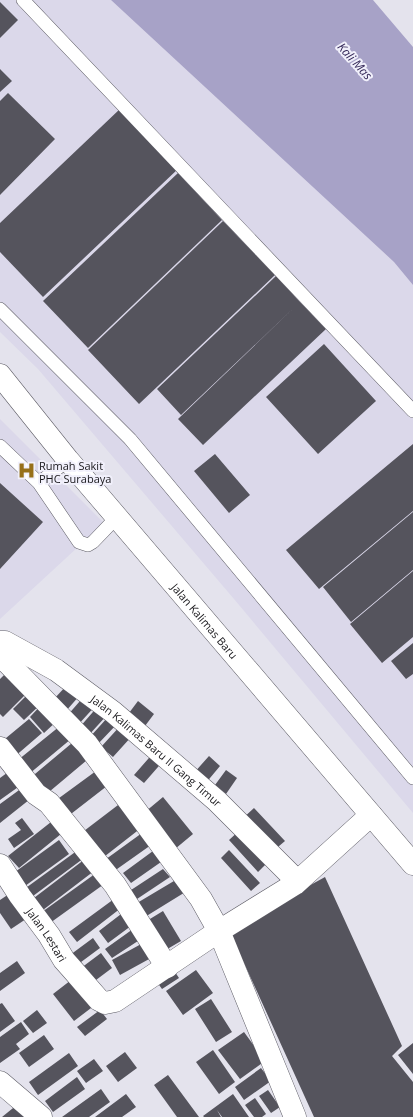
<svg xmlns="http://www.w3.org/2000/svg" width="413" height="1117" font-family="'Open Sans',sans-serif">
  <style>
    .built { fill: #dbd8ea }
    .water { fill: #a7a2c7 }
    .building { fill: #55545d }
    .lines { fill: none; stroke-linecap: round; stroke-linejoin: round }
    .service-casing { stroke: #5d5c65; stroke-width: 14 }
    .minor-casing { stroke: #5d5c65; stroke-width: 23 }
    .tertiary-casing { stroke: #5d5c65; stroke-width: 23 }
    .service { stroke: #fff; stroke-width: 13 }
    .minor { stroke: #fff; stroke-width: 22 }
    .tertiary { stroke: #fff; stroke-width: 22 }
    .labels { text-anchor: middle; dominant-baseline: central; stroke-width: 4; stroke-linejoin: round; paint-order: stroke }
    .poi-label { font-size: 11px; fill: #19181c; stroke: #f1f0fb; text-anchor: start }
    .street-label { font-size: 11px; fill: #19181c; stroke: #f1f0fb }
    .water-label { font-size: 12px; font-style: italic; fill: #332757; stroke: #f1f0fb }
  </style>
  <rect width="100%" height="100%" fill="#e4e3ed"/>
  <!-- built -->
  <path class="built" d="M0 0H111L394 262 413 285V813L234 599 38 369 0 332Z
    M0 419 104 523 0 619Z"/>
  <!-- water -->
  <path class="water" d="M111 0H373L413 47V285L394 262Z"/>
  <!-- building -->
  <path class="building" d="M0 2 18 20 0 38Z
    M0 69 12 81 0 92Z
    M8 93 55 139 0 195V101Z
    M121 108 179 168 43 297 0 252V223Z
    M178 173 222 220 88 348 43 301Z
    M223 221 275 275 139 404 88 350Z
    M276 276 300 302 181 415 157 389Z
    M300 302 326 329 203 445 178 419Z
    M324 344 376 401 318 454 266 397Z
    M413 444V511L319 589 286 550Z
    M215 454 250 495 229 513 194 471Z
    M0 483 43 522 0 569Z
    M413 512V570L351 622 323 587Z
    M413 571V637L382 663 350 624Z
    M413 643V674L406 679 391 661Z
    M6 673 27 693 3 717 0 714V679Z
    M68 684 80 695 66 711 53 700Z
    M30 692 41 704 24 720 13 709Z
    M87 693 98 703 77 726 66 717Z
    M138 701 154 714 142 730 126 717Z
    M43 703 58 720 44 733 30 717Z
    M99 705 108 714 88 736 79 728Z
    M108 717 117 724 97 745 89 738Z
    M29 719 42 733 13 758 0 743Z
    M121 725 132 736 113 757 101 747Z
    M60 726 71 739 29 774 18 760Z
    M78 738 93 755 43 797 29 779Z
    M155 751 165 759 144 783 134 775Z
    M209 756 220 766 205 784 193 774Z
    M11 770 21 785 0 800V778Z
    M226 770 237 778 226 794 215 785Z
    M96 771 107 786 67 817 55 801Z
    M26 785 34 796 0 823V804Z
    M163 797 193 834 175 849 145 812Z
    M122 802 141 828 100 860 80 834Z
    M254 808 285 841 272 852 241 820Z
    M22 818 34 834 14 848 8 839 21 830 15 823Z
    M51 822 61 834 19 868 8 856Z
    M240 830 269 861 258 872 229 840Z
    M142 833 151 845 110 874 102 862Z
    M59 840 69 854 25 886 15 872Z
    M78 850 84 858 29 899 23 890Z
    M229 850 260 883 251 891 221 858Z
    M153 851 161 862 131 883 123 873Z
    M89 856 98 868 39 913 30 901Z
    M163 869 170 877 134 901 128 892Z
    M99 871 107 882 50 923 42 912Z
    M325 877 402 1046 392 1056 413 1082V1117H314L229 930Z
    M179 878 187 891 140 920 132 906Z
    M15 890 32 915 11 929 0 913V900Z
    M114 899 121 908 77 942 69 932Z
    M125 911 135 923 108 943 99 931Z
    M163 911 181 941 164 951 145 922Z
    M133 929 141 939 112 958 105 949Z
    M93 938 100 948 77 965 70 955Z
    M143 943 151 958 120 975 112 960Z
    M101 953 112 968 88 986 77 971Z
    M17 961 25 973 0 991V973Z
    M171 966 179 978 162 989 154 978Z
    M196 970 213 993 183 1015 166 991Z
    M75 977 95 1005 74 1021 53 994Z
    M211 999 232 1032 216 1042 195 1009Z
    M2 1003 15 1021 0 1032V1004Z
    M37 1010 47 1023 33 1033 23 1021Z
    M100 1010 107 1019 85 1036 77 1027Z
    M21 1022 29 1034 16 1044 20 1049 0 1063V1037Z
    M244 1032 265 1061 240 1079 218 1050Z
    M44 1035 54 1049 29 1067 19 1053Z
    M413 1043V1074L398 1055Z
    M213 1050 235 1082 219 1094 196 1062Z
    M125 1052 137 1068 118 1082 106 1066Z
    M69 1053 78 1066 38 1095 29 1082Z
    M94 1059 103 1071 86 1083 77 1071Z
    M261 1068 271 1081 244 1100 235 1087Z
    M168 1075 199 1117H177L154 1085Z
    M77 1077 85 1089 53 1112 45 1101Z
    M101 1089 110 1102 89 1117H62Z
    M268 1090 280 1107 271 1113 259 1096Z
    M126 1094 136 1107 122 1117H95Z
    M233 1094 249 1117H222L217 1110 221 1117H204L203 1116Z
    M255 1098 266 1114 262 1117H254L245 1105Z
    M18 1104 29 1117H2Z"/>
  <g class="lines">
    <defs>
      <path id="service" d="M23 0 413 411
        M0 309 130 439 413 778
        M0 446 39 483 79 542 88 545 93 542 117 517
        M39 483 68 460"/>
      <g id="minor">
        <path id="s1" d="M0 642H5L56 670 113 712 217 801 297 881"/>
        <path d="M0 655 87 744 201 899 219 931 295 1117"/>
        <path d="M0 748 36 794 49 803 115 885 167 967"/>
        <path id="s2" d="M0 865 20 896 49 935 64 960 72 969 99 1000 105 1003 115 1001 219 931 295 884 371 815"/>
        <path d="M0 1082 41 1117"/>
      </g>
      <g id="tertiary">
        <path id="s3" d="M0 375 68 460 413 864"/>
      </g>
    </defs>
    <!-- service casing -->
    <use href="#service" class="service-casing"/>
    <!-- minor casing -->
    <use href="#minor" class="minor-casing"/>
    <!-- tertiary casing -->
    <use href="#tertiary" class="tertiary-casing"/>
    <!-- service -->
    <use href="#service" class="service"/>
    <!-- minor -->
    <use href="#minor" class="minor"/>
    <!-- tertiary -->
    <use href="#tertiary" class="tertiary"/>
  </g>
  <!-- icons -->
  <defs>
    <symbol id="hospital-bare" viewBox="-9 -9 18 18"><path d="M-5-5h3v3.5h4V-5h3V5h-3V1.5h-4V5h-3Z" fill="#97701a" stroke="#f1f0fb" stroke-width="2.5" paint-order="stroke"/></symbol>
  </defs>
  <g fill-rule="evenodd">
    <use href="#hospital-bare" x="14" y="458" width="25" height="25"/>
  </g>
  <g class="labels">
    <!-- poi labels -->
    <g class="poi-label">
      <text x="39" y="465">Rumah Sakit<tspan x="39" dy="13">PHC Surabaya</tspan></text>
    </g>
    <!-- street labels -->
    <g class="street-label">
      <text stroke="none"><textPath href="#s3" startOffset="320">Jalan Kalimas Baru</textPath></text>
      <text stroke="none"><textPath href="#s1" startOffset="192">Jalan Kalimas Baru II Gang Timur</textPath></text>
      <text stroke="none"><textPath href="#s2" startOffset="84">Jalan Lestari</textPath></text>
    </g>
    <!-- water labels -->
    <g class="water-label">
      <text transform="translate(355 61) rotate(48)">Kali Mas</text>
    </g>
  </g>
</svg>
